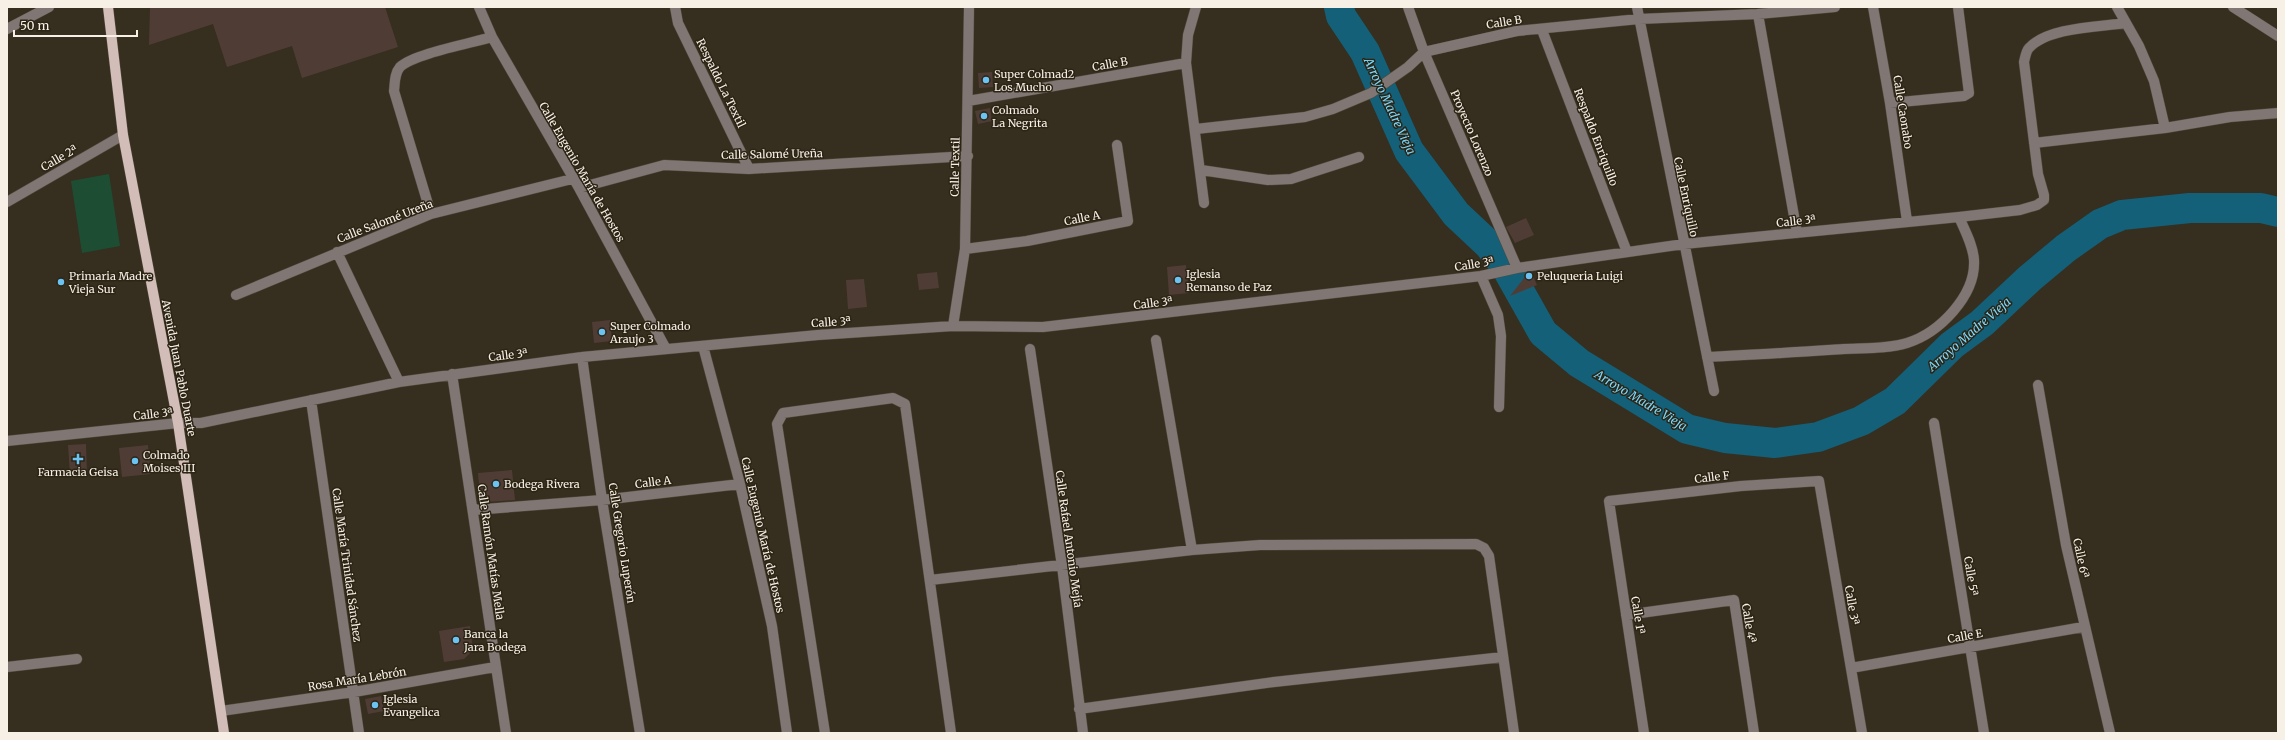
<svg xmlns="http://www.w3.org/2000/svg" width="2285" height="740" font-family="Merriweather,serif">
  <style>
    .green { fill: #1d4e34 }
    .lines { fill: none; stroke-linecap: round; stroke-linejoin: round }
    .river { stroke: #146079; stroke-width: 30 }
    .building { fill: #4f3d35 }
    .minor-casing { stroke: #51493a; stroke-width: 11 }
    .major-casing { stroke: #51493a; stroke-width: 11 }
    .minor { stroke: #807674; stroke-width: 10 }
    .major { stroke: #d2bdb8; stroke-width: 10 }
    .poi-dot { fill: #6ac3f2; stroke: #2c2414; stroke-width: 1.5 }
    .labels { text-anchor: middle; dominant-baseline: central; stroke-width: 3; stroke-linejoin: round; paint-order: stroke }
    .street-label { font-size: 11px; fill: #f6f0e6; stroke: #2c2414 }
    .poi-label { font-size: 11px; fill: #f6f0e6; stroke: #2c2414; text-anchor: start }
    .water-label { font-size: 12px; font-style: italic; fill: #7adaff; stroke: #2c2414 }
  </style>
  <rect width="100%" height="100%" fill="#362e1e"/>
  <!-- green -->
  <path class="green" d="M109 174 120 246 82 253 71 181Z"/>
  <g class="lines">
    <!-- river -->
    <path class="river" d="M1339 7 1341 16 1365 52 1409 151 1456 214 1489 245 1507 269 1543 333 1579 363 1687 429 1725 438 1775 443 1818 437 1861 421 1895 401 1952 345 1982 323 2030 278 2066 248 2100 224 2122 215 2190 208H2261L2278 212"/>
  </g>
  <!-- building -->
  <path class="building" d="M150 7H385L398 47 302 78 292 46 227 67 213 24 149 45Z
    M992 72 993 87 979 88 978 73Z
    M990 108 992 121 978 124 975 111Z
    M1526 218 1534 235 1515 243 1506 227Z
    M1186 265 1189 293 1169 295 1167 267Z
    M937 272 939 288 919 290 917 274Z
    M1531 272 1537 285 1510 296 1528 273Z
    M864 279 867 307 848 309 846 280Z
    M610 320 612 341 594 343 592 322Z
    M86 444 87 474 70 475 68 445Z
    M148 445 151 474 122 477 119 448Z
    M512 470 515 500 487 502 480 495 478 473Z
    M470 626 473 650 464 659 444 662 439 631Z
    M381 696 384 711 368 714 365 699Z"/>
  <g class="lines">
    <defs>
      <path id="minor" d="M479 7 492 37 579 188 666 349
        M675 7 678 23 749 169
        M1196 7 1188 35 1186 63 1204 203
        M1408 7 1424 52 1517 268
        M1637 7 1714 391
        M1873 7 1890 103 1907 221
        M2117 7 2139 46 2154 81 2165 128
        M2233 7 2278 36
        M1758 14 1797 233
        M7 29 49 7
        M1542 30 1627 252
        M968 101 1186 63
        M1890 103 1964 96 1969 93 1958 7
        M1196 129 1305 117 1333 109 1371 93 1408 67 1424 52 1517 31 1639 19 1758 14 1835 7
        M2034 143 2165 128 2230 117 2278 113
        M1201 170 1268 180 1291 179 1359 157
        M579 188 664 165 749 169 968 156
        M7 202 123 135
        M431 214 394 91C395 84 394 74 400 67 413 54 472 43 492 37
        M965 249 1027 241 1128 221 1117 145
        M337 252 399 382
        M1481 276 1498 315 1501 336 1499 407
        M236 295 431 214 572 179
        M953 326 965 249 969 7
        M1156 340 1192 550
        M703 346 740 484 772 626 787 733
        M1030 349 1062 566 1083 733
        M582 357 602 500 640 733
        M1707 357C1753 355 1798 352 1844 349 1864 348 1888 349 1907 343 1939 333 1976 296 1974 260 1973 245 1965 231 1959 217
        M452 374 506 733
        M2038 385 2066 545 2110 733
        M311 400 359 733
        M1934 423 1984 733
        M7 441 178 423H201L399 382 582 357 818 335 953 326 1043 327 1481 276 1517 268 1684 244 1959 217 2020 210 2037 205 2044 200V195L2038 174 2024 62C2025 58 2026 51 2029 48 2048 27 2099 27 2126 23
        M473 510 602 500 740 484
        M930 580 1192 550 1260 545 1476 544 1484 548 1489 556 1514 733
        M1626 615 1734 600 1754 733
        M7 667 77 659
        M1851 668 2083 627
        M1079 709 1274 682 1503 657
        M221 711 354 692 495 667
        M825 733 777 424 783 413 893 398 905 404 951 733
        M1644 733 1609 501 1741 486 1819 481 1862 733"/>
      <path id="major" d="M108 7 123 135 178 423 224 733"/>
    </defs>
    <!-- minor casing -->
    <use href="#minor" class="minor-casing"/>
    <!-- major casing -->
    <use href="#major" class="major-casing"/>
    <!-- minor -->
    <use href="#minor" class="minor"/>
    <!-- major -->
    <use href="#major" class="major"/>
  </g>
  <!-- markers -->
  <g class="poi-dot">
    <circle cx="986" cy="80" r="4"/>
    <circle cx="984" cy="116" r="4"/>
    <circle cx="1529" cy="276" r="4"/>
    <circle cx="1178" cy="280" r="4"/>
    <circle cx="61" cy="282" r="4"/>
    <circle cx="602" cy="332" r="4"/>
    <path d="M76 453h4v4h4v4h-4v4h-4v-4h-4v-4h4z"/>
    <circle cx="135" cy="461" r="4"/>
    <circle cx="496" cy="484" r="4"/>
    <circle cx="456" cy="640" r="4"/>
    <circle cx="375" cy="705" r="4"/>
  </g>
  <g class="labels">
    <!-- street labels -->
    <g class="street-label">
      <text transform="translate(1504 22) rotate(-9)">Calle B</text>
      <text transform="translate(1110 64) rotate(-10)">Calle B</text>
      <text transform="translate(721 83) rotate(64)">Respaldo La Textil</text>
      <text transform="translate(1903 112) rotate(81)">Calle Caonabo</text>
      <text transform="translate(1472 133) rotate(67)">Proyecto Lorenzo</text>
      <text transform="translate(1596 137) rotate(69)">Respaldo Enriquillo</text>
      <text transform="translate(772 154) rotate(-1)">Calle Salomé Ureña</text>
      <text transform="translate(59 158) rotate(-30)">Calle 2ª</text>
      <text transform="translate(955 167) rotate(-89)">Calle Textil</text>
      <text transform="translate(582 172) rotate(60)">Calle Eugenio María de Hostos</text>
      <text transform="translate(1686 197) rotate(78)">Calle Enriquillo</text>
      <text transform="translate(1082 218) rotate(-11)">Calle A</text>
      <text transform="translate(385 221) rotate(-21)">Calle Salomé Ureña</text>
      <text transform="translate(1796 221) rotate(-6)">Calle 3ª</text>
      <text transform="translate(1474 264) rotate(-9)">Calle 3ª</text>
      <text transform="translate(1153 303) rotate(-7)">Calle 3ª</text>
      <text transform="translate(831 322) rotate(-4)">Calle 3ª</text>
      <text transform="translate(508 355) rotate(-7)">Calle 3ª</text>
      <text transform="translate(179 368) rotate(79)">Avenida Juan Pablo Duarte</text>
      <text transform="translate(153 414) rotate(-6)">Calle 3ª</text>
      <text transform="translate(1712 477) rotate(-7)">Calle F</text>
      <text transform="translate(653 482) rotate(-7)">Calle A</text>
      <text transform="translate(763 535) rotate(77)">Calle Eugenio María de Hostos</text>
      <text transform="translate(1069 539) rotate(82)">Calle Rafael Antonio Mejía</text>
      <text transform="translate(622 543) rotate(81)">Calle Gregorio Luperón</text>
      <text transform="translate(491 552) rotate(82)">Calle Ramón Matías Mella</text>
      <text transform="translate(2081 558) rotate(78)">Calle 6ª</text>
      <text transform="translate(347 565) rotate(82)">Calle María Trinidad Sánchez</text>
      <text transform="translate(1971 576) rotate(81)">Calle 5ª</text>
      <text transform="translate(1852 605) rotate(80)">Calle 3ª</text>
      <text transform="translate(1638 615) rotate(81)">Calle 1ª</text>
      <text transform="translate(1749 623) rotate(80)">Calle 4ª</text>
      <text transform="translate(1965 636) rotate(-10)">Calle E</text>
      <text transform="translate(357 679) rotate(-9)">Rosa María Lebrón</text>
    </g>
    <!-- poi labels -->
    <g class="poi-label">
      <text x="994" y="74">Super Colmad2<tspan x="994" dy="13">Los Mucho</tspan></text>
      <text x="992" y="110">Colmado<tspan x="992" dy="13">La Negrita</tspan></text>
      <text x="1186" y="274">Iglesia<tspan x="1186" dy="13">Remanso de Paz</tspan></text>
      <text x="69" y="276">Primaria Madre<tspan x="69" dy="13">Vieja Sur</tspan></text>
      <text x="1537" y="276">Peluqueria Luigi</text>
      <text x="610" y="326">Super Colmado<tspan x="610" dy="13">Araujo 3</tspan></text>
      <text x="143" y="455">Colmado<tspan x="143" dy="13">Moises III</tspan></text>
      <text x="78" y="472" text-anchor="middle">Farmacia Geisa</text>
      <text x="504" y="484">Bodega Rivera</text>
      <text x="464" y="634">Banca la<tspan x="464" dy="13">Jara Bodega</tspan></text>
      <text x="383" y="699">Iglesia<tspan x="383" dy="13">Evangelica</tspan></text>
    </g>
    <!-- water labels -->
    <g class="water-label">
      <text transform="translate(1390 106) rotate(65)">Arroyo Madre Vieja</text>
      <text transform="translate(1969 334) rotate(-41)">Arroyo Madre Vieja</text>
      <text transform="translate(1641 400) rotate(31)">Arroyo Madre Vieja</text>
    </g>
  </g>
  <!-- border -->
  <rect width="2285" height="740" fill="none" stroke="#f6f0e6" stroke-width="16"/>
  <!-- scale -->
  <path d="M14 30v6h123v-6" fill="none" stroke="#f6f0e6" stroke-width="2"/>
  <text x="20" y="30" font-size="12" fill="#f6f0e6" stroke="#2c2414" stroke-width="3" paint-order="stroke">50 m</text>
</svg>
